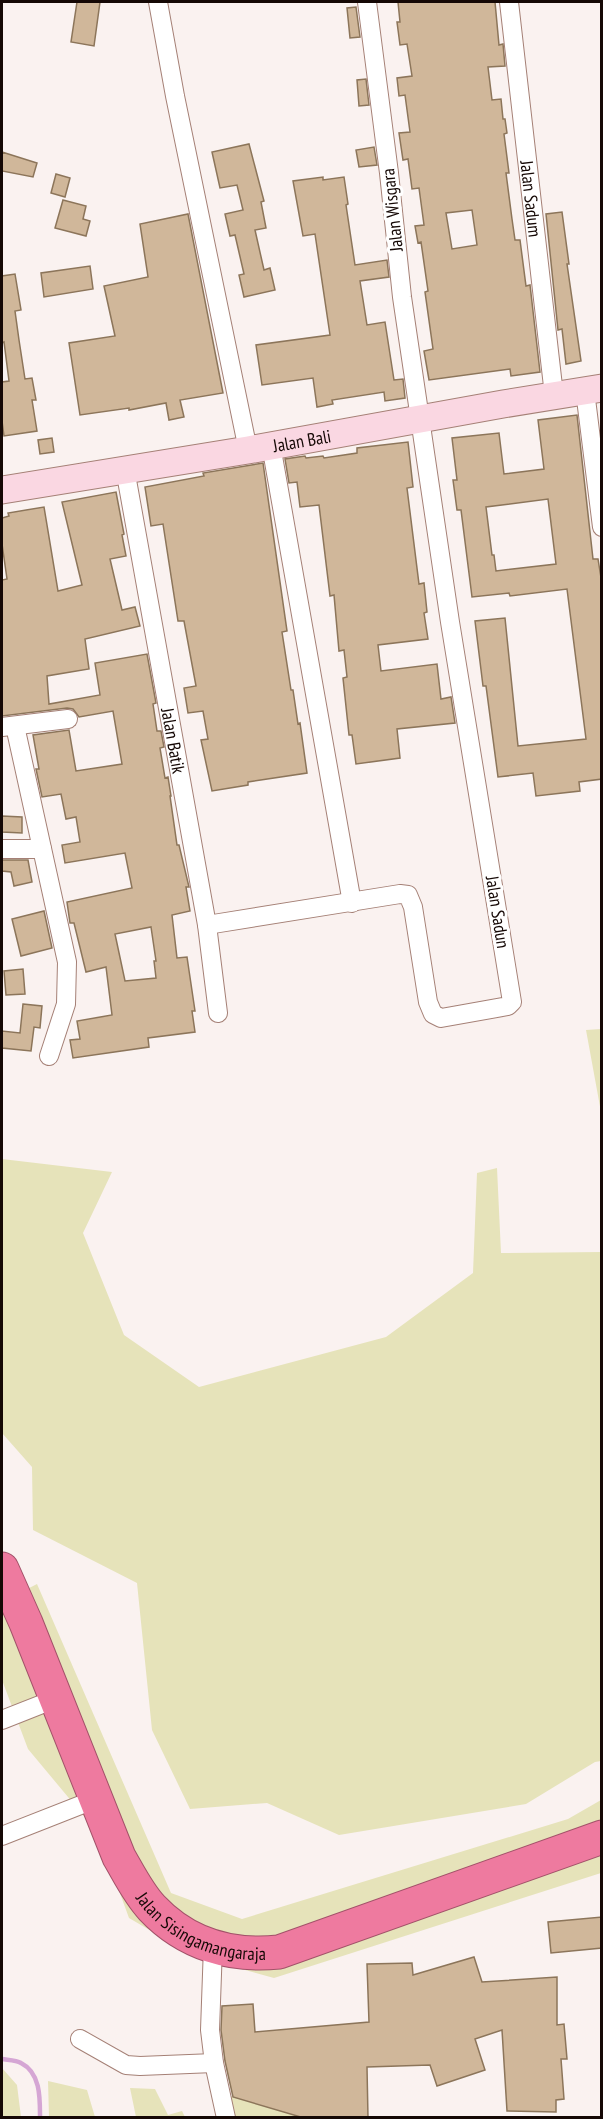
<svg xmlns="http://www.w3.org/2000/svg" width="603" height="2119" font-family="'PT Sans Narrow',sans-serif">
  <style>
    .green { fill: #e6e3ba }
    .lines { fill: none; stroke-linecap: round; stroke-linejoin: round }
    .stream { stroke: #d5a6d4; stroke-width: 4.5 }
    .building { fill: #d0b79a; stroke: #8c755a; stroke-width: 1.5; fill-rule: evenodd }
    .street-casing { stroke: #a58076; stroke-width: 20 }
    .secondary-casing { stroke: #a58076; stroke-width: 29 }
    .highway-casing { stroke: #a25269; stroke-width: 35 }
    .street { stroke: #fff; stroke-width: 18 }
    .secondary { stroke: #fad7e2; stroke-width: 27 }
    .highway { stroke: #ee7a9f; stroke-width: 33 }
    .labels { text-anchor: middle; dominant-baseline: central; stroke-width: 6; stroke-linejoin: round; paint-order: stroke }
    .street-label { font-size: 18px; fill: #150805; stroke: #fff }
  </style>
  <rect width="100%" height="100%" fill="#faf2f0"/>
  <!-- green -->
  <path class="green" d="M601 1029H602L601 1112 586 1030Z
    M2 1159 112 1172 83 1233 124 1335 199 1387 386 1337 473 1273 477 1173 497 1168 501 1253 601 1252V1761L595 1762 526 1804 339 1835 267 1803 190 1809 152 1730 137 1583 33 1530 32 1467 2 1433Z
    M37 1584 171 1893 242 1919 568 1819 601 1800V1873L274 1978 194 1956 129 1918 98 1833 28 1749 2 1680V1602Z
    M2 2068 17 2085 21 2117H2Z
    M48 2081 87 2090 95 2117H49Z
    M130 2088 155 2089 168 2115 182 2111 185 2117H136Z
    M224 2094 304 2117 219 2118Z"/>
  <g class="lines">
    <!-- stream -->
    <path class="stream" d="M2 2059C7 2060 16 2060 21 2063 41 2073 40 2099 40 2118"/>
  </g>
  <!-- building -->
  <path class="building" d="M77 2H100L94 46 71 42Z
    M398 2H495L499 45 503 44 505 66 488 67 492 100 501 99 503 119H505L507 133 504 134 509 173H506L512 219 515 240H520L526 286 530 285 540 372 511 376 510 369 429 380 424 351 433 349 425 292 428 291 421 242 418 243 415 226 424 225 419 188 412 189 408 159 403 160 399 133 410 132 405 95 399 96 397 78 412 76 407 44 400 45 397 22H400ZM472 210 477 245 452 249 446 213Z
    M356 7 360 37 350 38 347 8Z
    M366 79 369 105 359 106 357 80Z
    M249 144 264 201 261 202 266 228 255 230 264 270 270 268 275 290 244 297 239 275 244 274 235 235 230 236 225 214 243 210 237 185 220 188 212 152Z
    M374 147 377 165 359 167 356 150Z
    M2 152 37 163 33 177 2 171Z
    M56 174 70 178 65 197 51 193Z
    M323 177V180L344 177 348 204 346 205 355 265 387 260 389 277 360 281 367 325 385 322 394 380 403 379 405 398 385 401 384 392 332 400 333 404 317 407 313 378 262 385 256 345 330 335 315 234 303 236 293 181Z
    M63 200 86 206 83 219 90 221 86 236 55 228Z
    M562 212 569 264H567L581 361 566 364 562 329 558 330 546 214Z
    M188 214 223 393 180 400 184 417 169 420 166 403 129 410V408L80 415 69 343 115 336 104 286 148 277 140 224Z
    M90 266 93 289 44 297 41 273Z
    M15 274 21 310 15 311 19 340 25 379 32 378 36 400H32L37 431 4 436 2 421V382L9 381 4 342 2 343V276Z
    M577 415 593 559H598L602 584V779L579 782 580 791 536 796 533 773 498 777 486 686H483L475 621 505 618 518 746 586 739 567 589 510 596 509 593 472 597 461 510H457L453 480H457L452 438 499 433 504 474 544 469 538 420ZM548 499 556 564 496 571 494 555H492L486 507Z
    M52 438 54 452 40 454 38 440Z
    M408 442 413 487 407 488 419 584 424 583 427 612 424 613 428 639 378 645 381 671 437 664 441 699 451 697 455 723 397 729 400 758 356 764 352 735H349L343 678 347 677 344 650 339 651 334 595 330 596 319 505 300 507 297 482 289 483 285 459 305 456 306 458 323 456 324 458 357 453V448Z
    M263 463 287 631 282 632 291 690H293L298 724 300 723 307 773 248 782V785L212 791 201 740 208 739 203 711 188 713 184 688 196 686 184 621H178L163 524 151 526 145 487 204 476 203 473Z
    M116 492 124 534 122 535 126 556 110 559 122 610 135 607 140 626 85 639 89 669 47 676 49 704 100 695 95 663 147 654 156 703 153 704 157 731H161L164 747 160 748 165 778 168 777 171 796H170L177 845H179L189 887H186L190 911 172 915 177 958 187 957 195 1011H192L195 1032 148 1038 149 1047 73 1058 70 1040 80 1039 77 1021 112 1015 106 967 86 972 74 923H70L67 902 132 888 125 853 65 863 62 845 80 842 76 817 66 819 61 794 42 797 36 769H39L33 735 69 730 76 771 122 764 113 711 79 717 73 709 67 708 2 716V580L7 579 2 544V518L9 516 8 513 44 507 58 591 82 585 62 502ZM151 927 156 961H154L156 978 125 981 115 934Z
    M2 816 22 817V833L2 832Z
    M2 860H28L32 882 14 886 11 872 2 871Z
    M44 911 52 948 21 956 12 919Z
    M23 969 25 994 6 995 4 971Z
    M23 1004 42 1006 40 1028 34 1027 31 1051 2 1048V1031L20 1033Z
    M602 1917V1948L551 1953 548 1922Z
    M474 1957 482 1982 557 1977V2025L564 2024 567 2059H561L564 2099 556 2100V2112L507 2111 502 2030 475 2039 485 2070 437 2086 430 2065 367 2067 368 2118H304L233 2097 225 2061 221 2030 222 2006 253 2004 255 2032 369 2022 367 1964 412 1963 413 1975Z"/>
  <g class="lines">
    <defs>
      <g id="street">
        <path d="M158 2 175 96 248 450"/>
        <path id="s1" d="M509 2 554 395"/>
        <path d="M585 391 602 527"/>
        <path d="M271 445 352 903"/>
        <path id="s2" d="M125 469 207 925 218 1013"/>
        <path d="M15 726 67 962 66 1004 49 1056"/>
        <path d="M2 727 68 719"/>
        <path d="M2 849H42"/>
        <path d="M207 925 400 894 408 895 413 907 428 1002 433 1014 441 1018 508 1006 512 1002 450 622 402 297 389 173 367 2"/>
        <path d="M2 1720 55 1699"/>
        <path d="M2 1836 96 1799"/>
        <path d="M213 1946 210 2030 214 2063 226 2118"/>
        <path d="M80 2039 126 2065 140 2066 214 2063"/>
      </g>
      <g id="secondary">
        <path id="s3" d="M2 490 248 450 503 404 602 388"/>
      </g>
      <g id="highway">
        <path id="s4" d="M2 1569 26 1623 119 1857C129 1874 138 1893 152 1908 186 1944 231 1957 279 1952L602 1837"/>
      </g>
    </defs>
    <!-- street casing -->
    <use href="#street" class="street-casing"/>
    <!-- secondary casing -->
    <use href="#secondary" class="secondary-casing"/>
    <!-- highway casing -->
    <use href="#highway" class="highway-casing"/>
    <!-- street -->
    <use href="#street" class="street"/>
    <!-- secondary -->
    <use href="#secondary" class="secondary"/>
    <!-- highway -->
    <use href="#highway" class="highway"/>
  </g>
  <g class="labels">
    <!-- street labels -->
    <g class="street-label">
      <text stroke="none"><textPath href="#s1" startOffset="198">Jalan Sadum</textPath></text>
      <text transform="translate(392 210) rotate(-96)">Jalan Wisgara</text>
      <text stroke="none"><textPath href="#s3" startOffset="304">Jalan Bali</textPath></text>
      <text stroke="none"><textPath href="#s2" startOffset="276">Jalan Batik</textPath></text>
      <text transform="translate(498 912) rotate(81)">Jalan Sadun</text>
      <text stroke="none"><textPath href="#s4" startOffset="426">Jalan Sisingamangaraja</textPath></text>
    </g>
  </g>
  <!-- border -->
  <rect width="603" height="2119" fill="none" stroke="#150805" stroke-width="6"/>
</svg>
